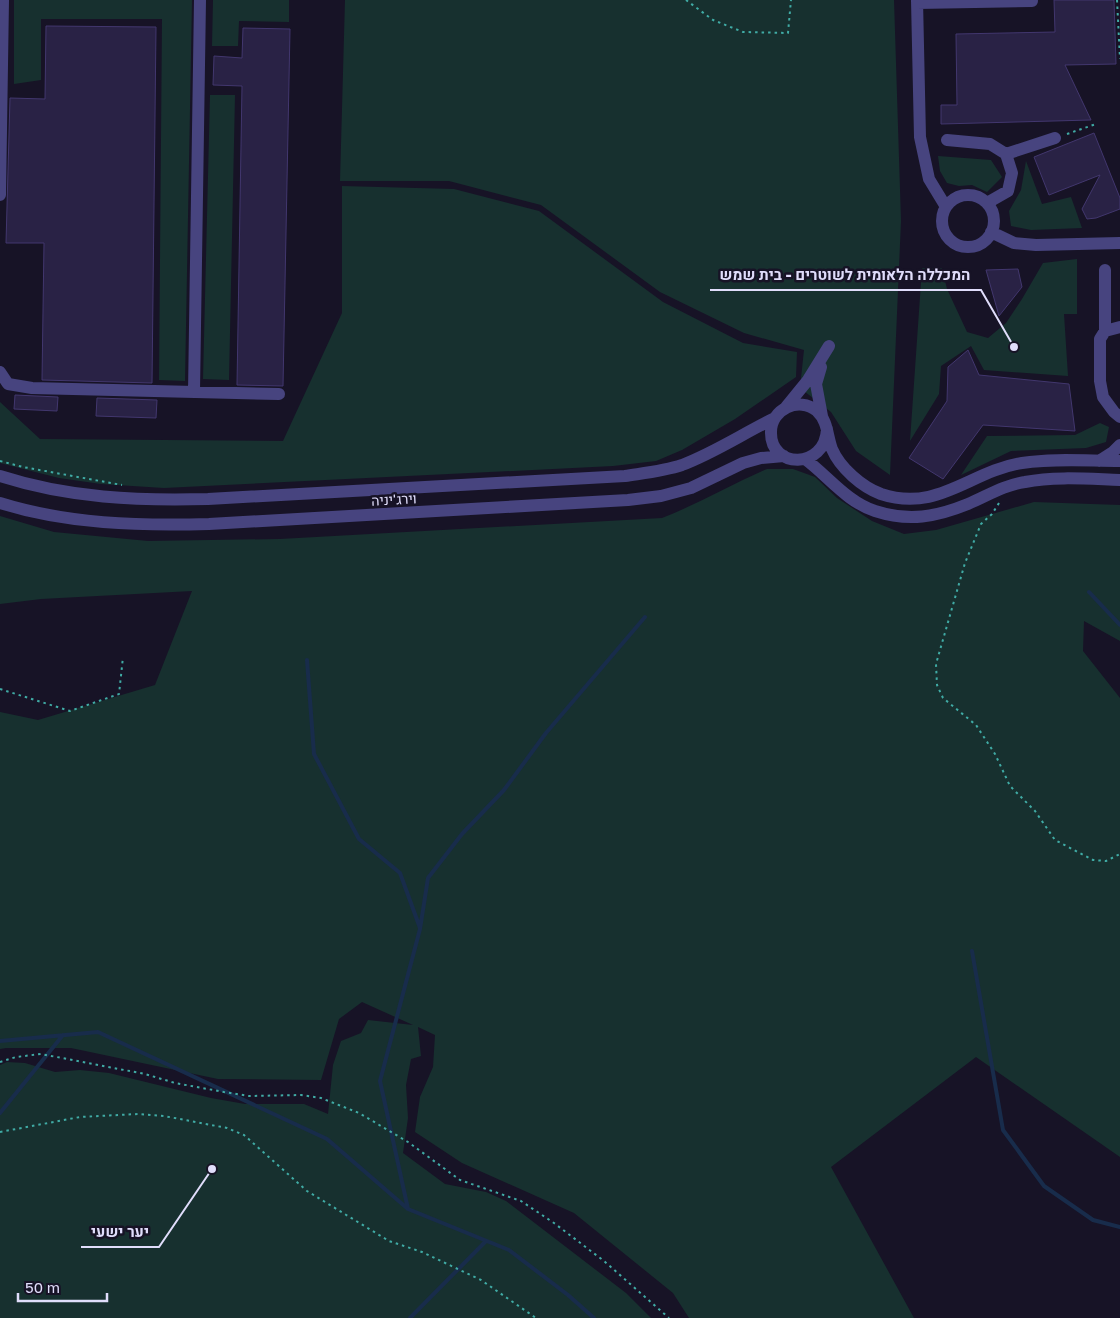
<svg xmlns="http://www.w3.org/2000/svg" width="1120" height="1318" font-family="'Golos Text',Heebo,sans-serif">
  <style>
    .green { fill: #17302f }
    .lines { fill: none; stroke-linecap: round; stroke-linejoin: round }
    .stream { stroke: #182c4b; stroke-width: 4 }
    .building { fill: #292245; stroke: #42376e }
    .path { stroke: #40aba5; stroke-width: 2; stroke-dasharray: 2.5 4; stroke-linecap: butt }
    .minor { stroke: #47447f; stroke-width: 12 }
    .labels { text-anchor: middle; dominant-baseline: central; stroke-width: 5; stroke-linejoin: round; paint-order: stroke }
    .street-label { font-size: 14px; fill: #e0ddfb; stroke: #171326 }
    .leader { fill: none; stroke: #e0ddfb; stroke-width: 2 }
    .callout-dot { fill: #e0ddfb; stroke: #171326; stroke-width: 2 }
    .callout-label { font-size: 15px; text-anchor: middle; font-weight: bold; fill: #e0ddfb; stroke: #171326; stroke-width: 5; stroke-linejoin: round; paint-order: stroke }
  </style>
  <rect width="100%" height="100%" fill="#171326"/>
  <!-- green -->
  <path class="green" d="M14 0H192L185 381 159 380 162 19H41V80L14 84Z
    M213 0H289V22L239 21 238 46H212Z
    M345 0H894L901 221 890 475 856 451 831 412 800 388 804 350 744 333 660 292 541 205 449 181H340Z
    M210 95H235L229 380 203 379Z
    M938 156 991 160 1002 177 987 192 972 185 959 186 947 183 940 171Z
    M1026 161 1042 204 1071 197 1082 228 1031 230 1011 226 1009 211 1021 190Z
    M342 186 454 189 539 211 663 302 743 343 797 352 796 377 735 419 682 450 656 461 613 466 164 488 101 484 59 478 0 463V402L40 439 283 441 342 313Z
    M1077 259V314H1064L1068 376 984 370 971 346 941 366 939 394 910 441 922 268H942L947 289 967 332 988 338 1006 323 1022 299 1043 263Z
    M1100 423 1109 427 1106 442 1086 448 1011 451 961 475 987 436 1075 435Z
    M767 469H793L815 477 837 498 872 521 904 534 936 530 1034 502 1120 505V641L1084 621 1083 651 1120 698V1157L976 1057 831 1167 914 1318H689L673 1293 574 1213 462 1163 415 1132 420 1097 433 1067 435 1035 418 1027 421 1056 411 1059 406 1085 408 1118 403 1153 445 1184 486 1192 506 1201 626 1293 651 1318H0V1065L7 1062 25 1063 55 1072 80 1070 109 1073 211 1098 245 1104H304L328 1114 333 1065 341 1041 361 1033 368 1020 413 1025 362 1002 339 1019 321 1080 218 1079 71 1048H6L0 1049V712L38 720 155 685 192 591 41 599 0 604V516L54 532 148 541 280 539 662 518C698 504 732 484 767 469Z"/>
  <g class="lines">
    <!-- stream -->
    <path class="stream" d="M1089 592 1120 625
      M307 660 314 754 359 839 400 873 420 928
      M972 951 1003 1130 1044 1186 1093 1220 1120 1227
      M0 1041 98 1032 327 1139 408 1209 509 1250 568 1295 594 1318
      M0 1113 63 1035
      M408 1209 380 1081 420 929 428 878 462 834 504 790 546 733 645 617
      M410 1318 486 1241"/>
  </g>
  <!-- building -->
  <path class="building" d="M1054 0H1114L1116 64 1065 65 1091 120 941 124V105H957L956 34 1055 32Z
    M46 26 156 27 152 383 42 380 44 243H6L10 98 45 99Z
    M243 28 290 29 283 386 237 385 242 86 213 85 214 56 242 58Z
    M1094 133 1120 198V209L1096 218 1087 219 1082 209 1100 175 1049 195 1034 157Z
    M1018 269 1022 287 999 316 986 270Z
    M968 350 979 375 1069 384 1075 431 983 425 943 479 909 458 947 401 948 367Z
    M15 395 58 397 57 411 14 409Z
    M97 398 157 400 156 418 96 416Z"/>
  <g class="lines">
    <!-- path -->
    <path class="path" d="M686 0 713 20 743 32 788 33 791 0
      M1117 0 1120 59
      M1067 134 1096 124
      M0 461 23 467 122 485
      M999 503 992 514 981 524 965 563 936 664 937 685 943 698 976 725 995 754 1010 786 1035 811 1055 840 1093 860 1106 861 1120 854
      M0 689 70 711 119 694 123 657
      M0 1062 16 1057 41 1054 145 1074 175 1083 224 1092 249 1096 301 1095 321 1098 359 1113 408 1142 460 1180 521 1201 554 1223 604 1261 669 1318
      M0 1132 80 1117 138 1114 164 1116 227 1128 244 1135 307 1191 389 1241 422 1252 481 1280 536 1318"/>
    <!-- minor -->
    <path class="minor" d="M917 0 920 137 929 179 946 207
      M917 3 1032 1
      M947 140 990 144 1006 154 1012 173 1008 191 987 203
      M1006 154 1055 138
      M0 195 3 0
      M942 221a26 26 0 1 1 52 0a26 26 0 1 1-52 0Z
      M991 232 1014 243 1036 245 1120 243
      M1105 270V331
      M1120 327 1105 331 1100 339V381L1103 397 1114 412 1120 417
      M821 367 816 384 822 416
      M0 372 8 384 32 388 279 394
      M194 392 200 0
      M786 407 808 380 829 346
      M827 429C825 470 770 469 771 432 771 409 799 396 817 411 828 421 827 436 832 449 840 468 862 487 881 494 938 513 970 471 1022 463 1054 458 1088 461 1120 461
      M805 459C828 476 847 502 875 511 909 522 936 517 968 504 987 496 1004 485 1025 482 1056 476 1089 479 1120 480
      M1099 461 1113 452 1120 445
      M0 476C68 498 138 501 208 499L625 476C644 473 664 471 682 465 714 453 744 433 775 418
      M0 503C67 524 139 526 209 524L628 500 661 496 691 488 743 463 761 458 784 456"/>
  </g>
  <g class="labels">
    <!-- street labels -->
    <g class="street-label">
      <text transform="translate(394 499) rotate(-3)">וירג'יניה</text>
    </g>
  </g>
  <!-- callouts -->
  <path class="leader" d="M1014 347L981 290H710M212 1169L159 1247H81"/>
  <g class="callout-dot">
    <circle cx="1014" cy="347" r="5"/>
    <circle cx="212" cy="1169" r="5"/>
  </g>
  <g class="callout-label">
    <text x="845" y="280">המכללה הלאומית לשוטרים - בית שמש</text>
    <text x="120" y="1237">יער ישעי</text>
  </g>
  <!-- scale -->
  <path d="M18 1293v8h89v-8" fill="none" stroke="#e0ddfb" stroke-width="2.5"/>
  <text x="25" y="1293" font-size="15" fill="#e0ddfb" stroke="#171326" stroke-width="4" paint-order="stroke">50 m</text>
</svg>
